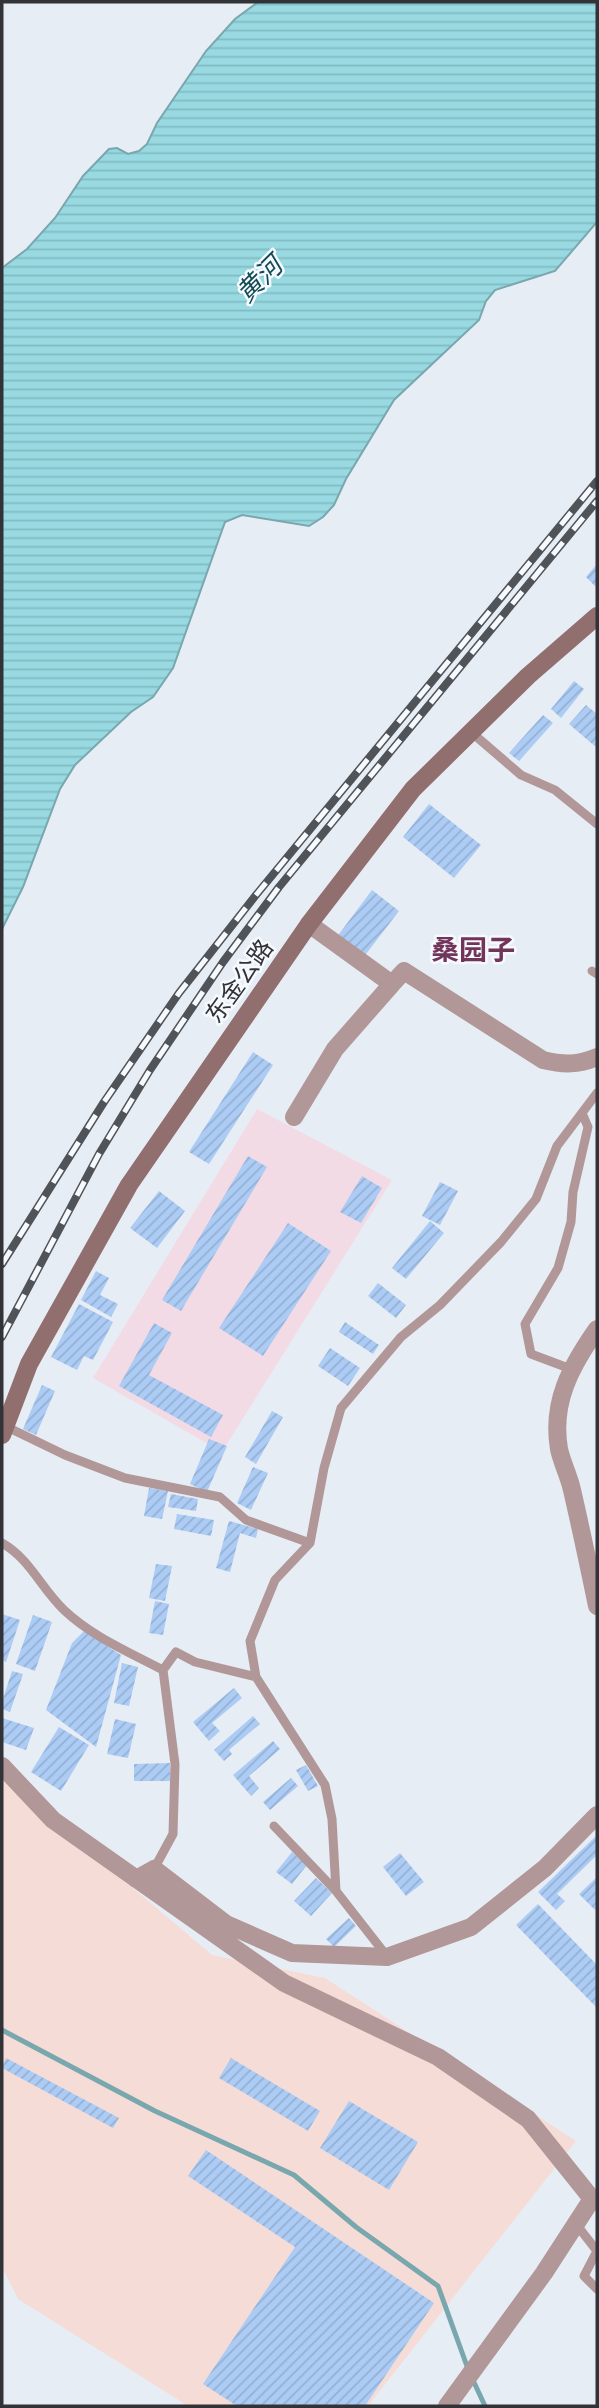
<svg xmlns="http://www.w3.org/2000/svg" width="599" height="2408" font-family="Inter,'Noto Sans SC',sans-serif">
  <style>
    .industrial { fill: #f6dcd6 }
    .education { fill: #f3dbe5 }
    .water { fill: url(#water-rules); stroke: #79a7ae; stroke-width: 2 }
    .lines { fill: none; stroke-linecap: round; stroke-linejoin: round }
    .stream { stroke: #79a7ae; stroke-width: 5 }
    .building { fill: url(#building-hatch) }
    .service { stroke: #b19797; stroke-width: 9 }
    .minor { stroke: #b19797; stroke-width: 18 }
    .secondary { stroke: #926f6f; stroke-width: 18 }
    .rail-casing { stroke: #505357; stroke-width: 8 }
    .rail { stroke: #f6faff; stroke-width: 5; stroke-dasharray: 16; stroke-linecap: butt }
    .labels { text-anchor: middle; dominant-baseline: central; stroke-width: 5; stroke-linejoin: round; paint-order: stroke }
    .street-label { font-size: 24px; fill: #313336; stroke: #f6faff }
    .water-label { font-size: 26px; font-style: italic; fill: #124c53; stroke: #f6faff }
    .quarter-label { font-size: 28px; font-weight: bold; fill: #723459; stroke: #f6faff }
  </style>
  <defs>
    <pattern id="water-rules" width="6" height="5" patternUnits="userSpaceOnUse" patternTransform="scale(1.75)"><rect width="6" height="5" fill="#98d9e2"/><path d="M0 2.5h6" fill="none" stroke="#83bbc2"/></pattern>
    <pattern id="building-hatch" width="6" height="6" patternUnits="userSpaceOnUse" patternTransform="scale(1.75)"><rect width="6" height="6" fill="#acccf5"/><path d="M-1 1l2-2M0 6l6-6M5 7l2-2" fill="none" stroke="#94b0d3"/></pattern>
  </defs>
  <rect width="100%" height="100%" fill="#e7edf5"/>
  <!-- industrial -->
  <path class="industrial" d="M2 1777 212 1955 325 1978 576 2141 368 2406H188L18 2299 2 2267Z"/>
  <!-- education -->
  <path class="education" d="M257 1109 392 1180 222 1452 93 1378Z"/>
  <!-- water -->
  <path class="water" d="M258 2H597V222L555 271 495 290 486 301 479 320 394 400 346 479 334 505 323 517 309 526 242 515 225 522 173 668 153 697 131 712 75 765 60 789 23 887 2 929V268L27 249 55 218 83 176 109 149 117 148 128 154 139 151 147 144 157 123 206 51 235 19Z"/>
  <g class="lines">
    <!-- stream -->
    <path class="stream" d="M2 2030 155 2111 294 2175 356 2227 438 2286 468 2369
      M472 2378 485 2406"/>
  </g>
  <!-- building -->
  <path class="building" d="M597 564V584L595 586 586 577Z
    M574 681 584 689 561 718 551 709Z
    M586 705 597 714V748L569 724Z
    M543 715 553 723 519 761 509 753Z
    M429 804 481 845 454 878 403 837Z
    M372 890 399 911 363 958 336 938Z
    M253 1052 273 1065 209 1164 189 1152Z
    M248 1156 267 1167 181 1311 162 1300Z
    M362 1176 382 1188 361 1223 340 1212Z
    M440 1182 458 1191 440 1225 422 1216Z
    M159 1191 185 1211 157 1248 130 1228Z
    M430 1221 444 1233 406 1279 392 1268Z
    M288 1223 331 1251 263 1356 219 1328Z
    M96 1271 109 1278 100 1295 118 1304 111 1317 81 1300Z
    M378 1283 406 1305 396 1318 368 1296Z
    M79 1304 113 1322 93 1360 84 1356 77 1370 51 1357Z
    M345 1322 379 1345 373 1354 339 1332Z
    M154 1323 172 1333 149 1375 223 1415 211 1437 119 1386Z
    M330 1348 360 1368 348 1386 318 1366Z
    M42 1385 55 1391 36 1435 23 1429Z
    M272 1411 283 1417 256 1464 245 1457Z
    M209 1439 227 1446 207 1492 190 1484Z
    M253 1467 268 1473 251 1510 237 1503Z
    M149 1488 168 1491 162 1519 144 1516Z
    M171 1494 198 1499 196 1511 168 1507Z
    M177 1514 214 1520 211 1536 174 1529Z
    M229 1521 258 1529 256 1538 240 1533 230 1572 216 1568Z
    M156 1564 172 1566 165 1601 149 1598Z
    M155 1601 169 1604 163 1635 149 1633Z
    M2 1614 20 1620 6 1662 2 1660Z
    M33 1615 52 1622 35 1671 16 1664Z
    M84 1631 121 1655 96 1747 46 1710 72 1643Z
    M122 1663 138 1667 129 1706 114 1703Z
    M12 1671 23 1674 10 1712 2 1709V1702Z
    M234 1688 242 1698 212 1723 220 1731 209 1741 193 1722Z
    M253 1716 260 1724 229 1750 232 1754 224 1761 214 1750Z
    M2 1718 34 1728 26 1750 2 1742Z
    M115 1719 136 1724 128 1758 107 1754Z
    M59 1727 89 1745 61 1791 31 1772Z
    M273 1741 280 1749 249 1776 259 1788 251 1796 233 1775Z
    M170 1763V1781H134V1764Z
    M306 1765 318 1786 308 1791 296 1770Z
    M291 1778 298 1786 270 1810 263 1802Z
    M597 1835V1855L557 1894 565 1901 556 1910 538 1892Z
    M292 1852 307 1865 292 1884 276 1872Z
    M400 1853 424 1882 406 1896 383 1867Z
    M597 1877V1908L595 1910 579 1894Z
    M316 1878 332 1893 311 1916 294 1901Z
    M538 1904 597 1965V2008L516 1925Z
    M349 1918 356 1926 334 1947 326 1939Z
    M6 2058 119 2118 113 2128 2 2068Z
    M231 2058 320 2111 308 2131 219 2078Z
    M349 2101 418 2142 389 2190 320 2148Z
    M206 2150 434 2303 365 2406H237L203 2384 295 2247 188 2176Z"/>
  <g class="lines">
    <!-- service -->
    <path class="service" d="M471 732 521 775 555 790 597 824
      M592 971 597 974
      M571 1369 531 1354 525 1324 558 1268 571 1222 573 1192 588 1127 582 1113
      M5 1426 65 1455 125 1478 220 1497 246 1520 310 1543
      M2 1543C31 1560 40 1587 64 1610 91 1636 131 1653 163 1670
      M274 1826 336 1891
      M154 1869 173 1834 175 1764 163 1670 176 1652 195 1662 256 1677
      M386 1955 336 1891 332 1819 325 1785 256 1677 250 1641 275 1580 310 1543 324 1468 341 1408 401 1337 440 1305 501 1242 536 1199 557 1146 597 1093
      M576 2224 597 2251 584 2276 597 2289"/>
    <!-- minor -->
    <path class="minor" d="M309 924 392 984 404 971 543 1060C564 1065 578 1065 597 1057
      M294 1117 335 1049 392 984
      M597 1329C571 1366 551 1402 559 1449 562 1463 569 1476 572 1490 581 1529 589 1567 597 1606
      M2 1766 53 1820 284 1983 438 2057 528 2119 592 2199 597 2201
      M136 1879 154 1869 226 1924 292 1953 387 1957 471 1927 545 1868 597 1815
      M447 2406 544 2273 592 2199"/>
    <!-- secondary -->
    <path class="secondary" d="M2 1435 29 1364 129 1185 309 924 413 789 528 676 597 616"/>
    <defs>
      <path id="rail" d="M2 1264 104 1102 179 993 256 895 597 481
        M2 1337 99 1154 150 1070 223 962 279 887 597 501"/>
    </defs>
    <!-- rail casing -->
    <use href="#rail" class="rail-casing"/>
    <!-- rail -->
    <use href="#rail" class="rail"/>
  </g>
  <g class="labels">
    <!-- street labels -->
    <g class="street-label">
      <text transform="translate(239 981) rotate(-54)">东金公路</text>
    </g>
    <!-- water labels -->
    <g class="water-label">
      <text transform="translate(259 279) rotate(-45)">黄河</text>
    </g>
    <!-- quarter labels -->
    <g class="quarter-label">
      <text x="473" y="950">桑园子</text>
    </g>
  </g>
  <!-- border -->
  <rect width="599" height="2408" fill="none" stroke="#313336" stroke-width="7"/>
</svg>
